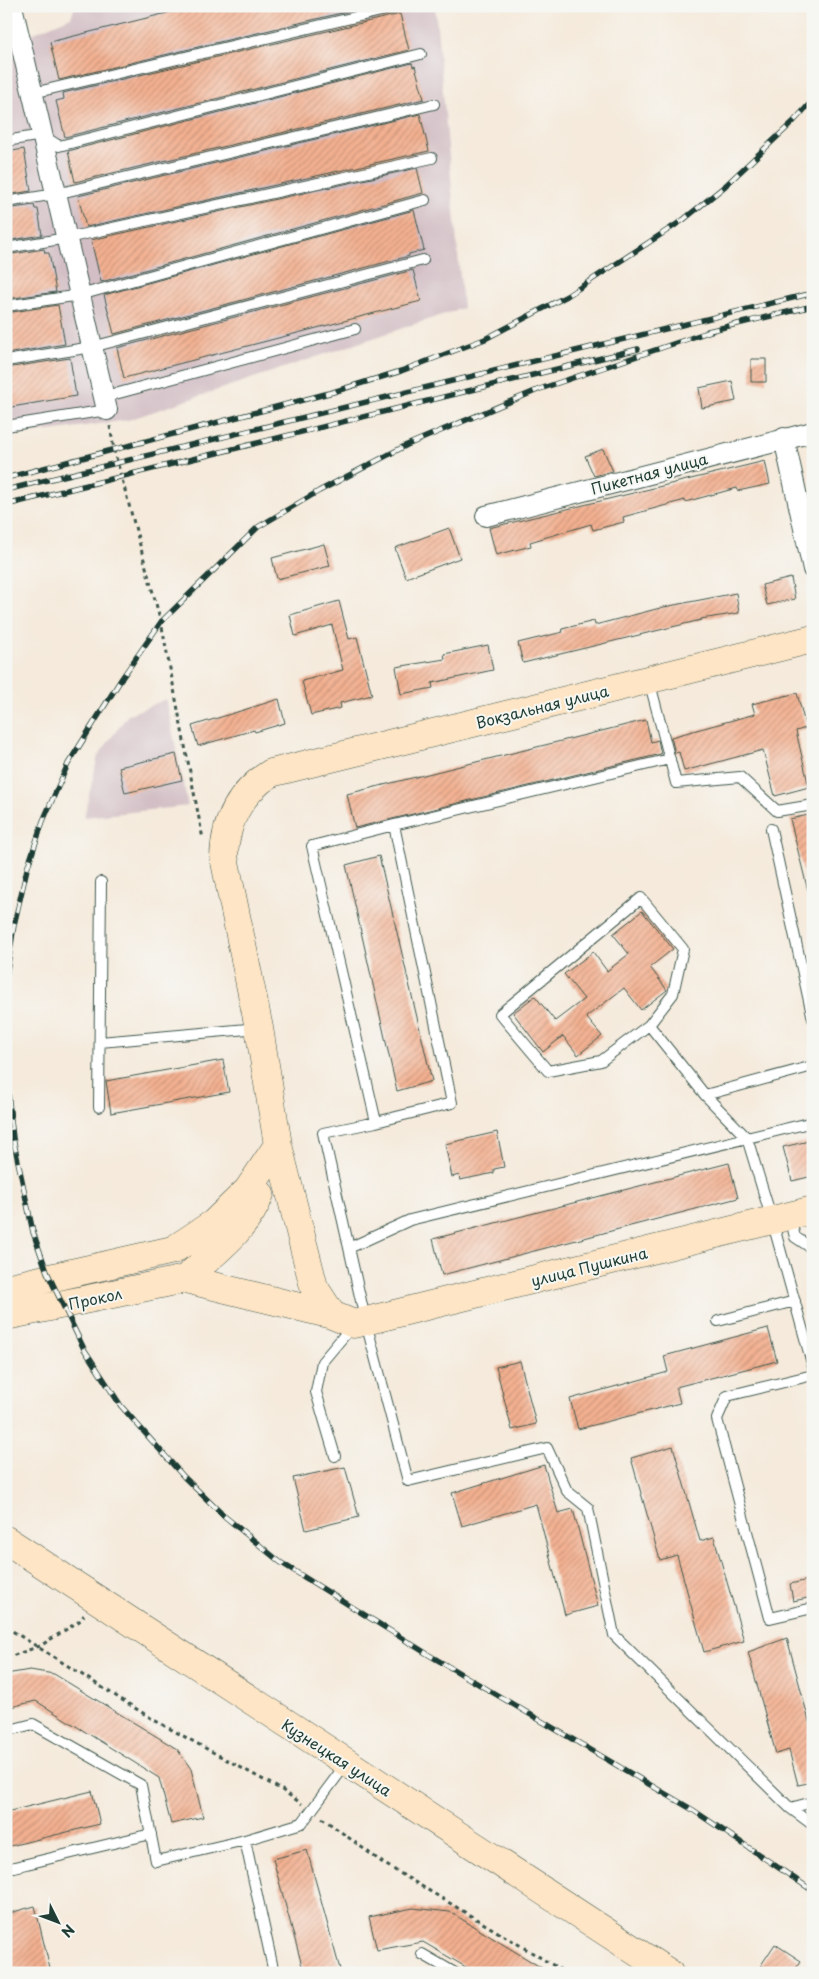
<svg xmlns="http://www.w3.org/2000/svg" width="819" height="1979" font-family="'Playpen Sans',sans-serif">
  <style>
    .industrial { fill: #d2bec4 }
    .building { fill: url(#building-hatch) }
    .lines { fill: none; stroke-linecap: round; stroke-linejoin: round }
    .lane-casing { stroke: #3f574d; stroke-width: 12 }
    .street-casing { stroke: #3f574d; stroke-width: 22 }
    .secondary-casing { stroke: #3f574d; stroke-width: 29 }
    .path { stroke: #3f574d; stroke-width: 3; stroke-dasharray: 4 4; stroke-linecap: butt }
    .lane { stroke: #fff; stroke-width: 10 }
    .street { stroke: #fff; stroke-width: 20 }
    .secondary { stroke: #fee5c5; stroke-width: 28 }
    .rail-casing { stroke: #1f3d34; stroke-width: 5.5 }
    .rail { stroke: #f6f6f2; stroke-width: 4; stroke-dasharray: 11; stroke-linecap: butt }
    .labels { text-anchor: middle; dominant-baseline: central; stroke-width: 4; stroke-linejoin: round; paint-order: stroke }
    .street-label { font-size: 15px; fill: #1f3d34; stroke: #f6f6f2 }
  </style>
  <defs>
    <pattern id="building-hatch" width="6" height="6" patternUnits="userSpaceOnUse" patternTransform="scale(1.25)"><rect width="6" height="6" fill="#f4b191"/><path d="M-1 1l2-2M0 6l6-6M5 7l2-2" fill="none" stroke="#c59177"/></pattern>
  </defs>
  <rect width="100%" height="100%" fill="#f6f6f2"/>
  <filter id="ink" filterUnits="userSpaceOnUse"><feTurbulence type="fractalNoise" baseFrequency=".02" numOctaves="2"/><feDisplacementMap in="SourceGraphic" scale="10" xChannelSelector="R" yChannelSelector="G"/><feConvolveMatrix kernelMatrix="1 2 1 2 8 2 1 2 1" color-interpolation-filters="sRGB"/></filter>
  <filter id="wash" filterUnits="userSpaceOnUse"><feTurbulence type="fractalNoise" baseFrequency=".0096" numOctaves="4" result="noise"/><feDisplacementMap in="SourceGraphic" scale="20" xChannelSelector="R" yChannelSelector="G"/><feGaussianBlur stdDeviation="1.12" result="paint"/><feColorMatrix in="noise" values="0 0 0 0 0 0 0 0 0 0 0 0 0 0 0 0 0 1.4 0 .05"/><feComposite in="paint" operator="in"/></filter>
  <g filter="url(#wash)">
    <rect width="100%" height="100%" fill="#f5eadb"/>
    <!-- industrial -->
    <path class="industrial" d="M75 6H435L463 308 128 420 6 437V45L71 17Z
      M166 699 188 806 84 817 98 756 128 715Z"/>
    <g id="blocks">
      <!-- building -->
      <path class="building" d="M195 6H371L59 80 50 42Z
        M400 14 409 50 65 137 56 101 64 99 63 93Z
        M412 63 413 67 415 66 424 99 75 182 68 151Z
        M420 114 429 151 86 227 78 196Z
        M24 149 31 191 6 195V152Z
        M417 168 423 193 101 282 91 240Z
        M34 205 35 209H38L42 235 6 241V209Z
        M414 210 424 250 409 254V256L114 334 104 295Z
        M44 249 45 253H49L56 292 6 299V255Z
        M413 270 421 301 124 378 117 348Z
        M58 305 65 344 6 354V313Z
        M70 358 76 396 6 408V368Z
        M751 359H766V382H751Z
        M732 381 736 401 702 408 699 388Z
        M603 449 613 471 594 476 585 456Z
        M765 461 770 484 738 491 737 488 685 502V500L623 517 624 522 593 530 591 524 530 542 531 546 496 555 489 528Z
        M449 528 460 558 406 578 395 548Z
        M324 544 330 566 277 579 272 558Z
        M791 578 795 599 767 605 762 585Z
        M736 593 739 613 701 619V620L523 663 518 643 563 632 562 629 594 621 595 625 664 607Z
        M339 601 349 639 357 637 372 695 340 703 341 708 311 715 302 681 343 670 332 625 295 636 290 615Z
        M488 645 493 670 432 683 433 688 401 694 396 667 445 659 444 654Z
        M797 693 806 728 796 731 809 787 775 796 763 750 684 771 679 752 675 753 671 737 755 714 752 704Z
        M279 699 285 723 255 732 254 730 198 746 192 726Z
        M646 720 651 742 658 740 661 754 355 828 347 794Z
        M176 754 182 780 125 793 119 767Z
        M813 814V891H808L790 819Z
        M379 856 432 1081 397 1091 346 865Z
        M642 911 673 949 650 967 667 990 641 1010 624 988 586 1017 602 1036 578 1055 563 1036 543 1052 513 1013 535 996 555 1021 584 999 564 974 593 952 607 971 629 954 613 934Z
        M223 1060 229 1092 111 1113 106 1081Z
        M497 1132 504 1167 494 1169V1173L460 1180 459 1175 452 1177 445 1144Z
        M813 1140V1176L792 1181 783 1147Z
        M729 1163 738 1198 442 1275 433 1239Z
        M768 1328 777 1361 676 1387 680 1403 578 1429 570 1399 668 1372 664 1356Z
        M520 1361 536 1424 512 1430 496 1367Z
        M673 1446 700 1541 714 1537 744 1641 704 1652 677 1555 660 1560 631 1458Z
        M544 1465 558 1513 573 1509 598 1606 565 1615 536 1504 462 1526 452 1493Z
        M345 1467 359 1517 306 1530 293 1478Z
        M813 1579V1597L793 1601 790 1584Z
        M787 1638 813 1736V1782L798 1785 789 1750 776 1754 748 1652Z
        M30 1670 54 1674 177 1749 191 1769 203 1817 171 1824 159 1778 36 1701 6 1708V1674Z
        M92 1791 100 1824 6 1847V1812Z
        M307 1850 341 1973H304L273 1859Z
        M35 1906 51 1973H13L6 1948V1914Z
        M413 1908 450 1912 550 1973H476L423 1942 377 1950 369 1917Z
        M775 1944 801 1961 793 1973H772L761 1965Z"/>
    </g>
  </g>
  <g filter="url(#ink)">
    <use href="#blocks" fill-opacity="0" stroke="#3f574d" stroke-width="1"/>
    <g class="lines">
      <defs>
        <path id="lane" d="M33 93 402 6
          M6 141 42 135 59 146 421 54
          M6 202 56 194 434 104
          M6 248 67 238 432 158
          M6 306 80 295 425 200
          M6 361 92 347 423 260
          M104 397 355 329
          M6 426 107 410
          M649 680 676 783 740 777 777 811 813 805
          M394 825 312 846 376 1122 323 1133 366 1323 408 1481 547 1448 567 1491 588 1508 614 1635 790 1808 813 1802
          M771 829 813 1019
          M641 898 683 949 673 994 649 1025 601 1061 548 1071 500 1014Z
          M649 1025 705 1095 747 1138 772 1220 813 1367
          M100 1042 259 1028
          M705 1095 813 1066
          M99 1107 101 882
          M376 1122 452 1103 394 825 670 759
          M790 1217 795 1237 813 1249
          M349 1248 410 1220 813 1122
          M718 1321 795 1301
          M813 1375 727 1396 717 1419 770 1618 813 1608
          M335 1456 316 1392 322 1362 353 1325
          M6 1731 33 1724 141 1785 156 1861 245 1840
          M790 1808 813 1825
          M6 1869 151 1834
          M422 1954 455 1973
          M274 1973 245 1840 302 1823 346 1764"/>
        <path id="street" d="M12 6 107 410
          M784 438 813 569
          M486 516 813 432"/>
        <path id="secondary" d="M185 1279C211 1255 248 1229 260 1194
          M6 1288 173 1250 214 1223 248 1190 278 1145
          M332 1315 314 1287 278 1145 259 1028 224 857C225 820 241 792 271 773L813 639
          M6 1316 185 1279 332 1315 354 1324 813 1210
          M6 1540 669 1973"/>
      </defs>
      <!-- lane casing -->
      <use href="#lane" class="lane-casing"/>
      <!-- street casing -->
      <use href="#street" class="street-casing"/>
      <!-- secondary casing -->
      <use href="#secondary" class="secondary-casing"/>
      <!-- path -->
      <path class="path" d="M110 426 114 450 161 622 203 839
        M6 1627 154 1720 282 1790 302 1804
        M6 1658 40 1646 81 1620 84 1615
        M322 1818 383 1863 566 1973"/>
      <!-- lane -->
      <use href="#lane" class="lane"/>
      <!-- street -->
      <use href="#street" class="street"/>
      <!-- secondary -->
      <use href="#secondary" class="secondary"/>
      <defs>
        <path id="rail" d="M708 331 813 306
          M6 478 333 392 401 371 485 339 567 296 683 220 725 186 793 122 813 100
          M6 490 813 293
          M6 505 638 349
          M6 977 14 925 27 869 43 821 68 764 122 678 161 622 258 527 319 491 407 445 540 389 714 330
          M6 1075 13 1138 33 1232 47 1272 84 1349 121 1406 184 1477 223 1515 280 1562 429 1655 693 1810 813 1891"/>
      </defs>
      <!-- rail casing -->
      <use href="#rail" class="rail-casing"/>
      <!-- rail -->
      <use href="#rail" class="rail"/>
    </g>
  </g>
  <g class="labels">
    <!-- street labels -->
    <g class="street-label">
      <text transform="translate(649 473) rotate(-15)">Пикетная улица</text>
      <text transform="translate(542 706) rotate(-14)">Вокзальная улица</text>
      <text transform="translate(589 1266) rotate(-14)">улица Пушкина</text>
      <text transform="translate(95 1298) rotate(-12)">Прокол</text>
      <text transform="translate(337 1757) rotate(33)">Кузнецкая улица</text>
    </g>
  </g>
  <!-- margin -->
  <rect width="819" height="1979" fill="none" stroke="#f6f6f2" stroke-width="25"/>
  <!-- north arrow -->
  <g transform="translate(58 1922) rotate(132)" stroke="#f6f6f2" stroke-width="4" paint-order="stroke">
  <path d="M0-4L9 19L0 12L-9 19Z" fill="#1f3d34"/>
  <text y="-8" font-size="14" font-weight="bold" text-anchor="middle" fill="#1f3d34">N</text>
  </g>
</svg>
